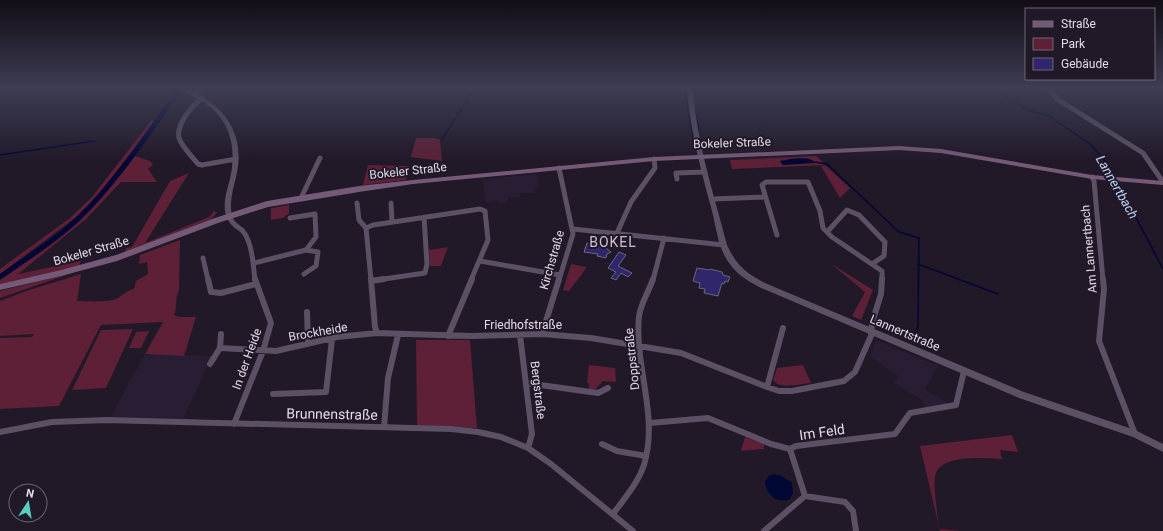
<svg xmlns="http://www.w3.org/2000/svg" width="1163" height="531" font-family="Roboto,sans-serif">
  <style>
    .built { fill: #291d33 }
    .green { fill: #5d2037 }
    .water { fill: #000735 }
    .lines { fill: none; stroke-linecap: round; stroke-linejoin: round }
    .stream { stroke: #000735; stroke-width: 1.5 }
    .canal { stroke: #000735; stroke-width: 5 }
    .building { fill: #30266b; stroke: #68687e }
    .minor-far1 { stroke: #5b5064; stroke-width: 5 }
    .minor { stroke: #5b5064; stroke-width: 6 }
    .tertiary { fill: #5b5064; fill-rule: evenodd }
    .secondary { fill: #745a77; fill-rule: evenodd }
    .labels { text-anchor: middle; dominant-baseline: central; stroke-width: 4; stroke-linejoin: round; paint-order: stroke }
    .street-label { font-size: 12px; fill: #e0dae6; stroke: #211828 }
    .water-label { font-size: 13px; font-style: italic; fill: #bed6fb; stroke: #211828 }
    .quarter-label { font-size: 14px; letter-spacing: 1px; fill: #ccc0d7; stroke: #211828 }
    .near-street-label { font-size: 14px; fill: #e0dae6; stroke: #211828 }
  </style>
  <rect width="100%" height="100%" fill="#211828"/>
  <!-- built -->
  <path class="built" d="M537 174 539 188 535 189V193H521L520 198 509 197 507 202 498 203V201L485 203 483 179Z
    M876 340 938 366 925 389 948 403 946 406 925 408 922 400 894 383 898 376 870 357Z
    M145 354 212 356 183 419 110 418Z"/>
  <!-- green -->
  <path class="green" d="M151 121H156L97 196 75 218 0 274V269L70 218 92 197Z
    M416 138H435L440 140 442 161 411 157Z
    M135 156 150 161 153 165 148 169 157 182H121L86 219 18 274 81 261 79 266 0 284V279C27 259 55 241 80 218 101 200 118 177 135 156Z
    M816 156 826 165 732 169 730 160Z
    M368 165 409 166 406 180 363 185Z
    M821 166H826L850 188 840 198Z
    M189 173 145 243 209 217 214 211 217 213 211 219 125 252 126 248 132 247 170 181Z
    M289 205V213L283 218 271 220V208Z
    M180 240 179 291C174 300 178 306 174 315L179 317H196L184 356 145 354 163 322 101 325 59 406 0 409V338L32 337 34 334 0 336V301L29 290 81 274 77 301C87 301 109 303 118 298 124 294 126 291 134 289L136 281 148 274 147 262 139 264 140 255Z
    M448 247 441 266H430L429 250Z
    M830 263 873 290 861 320 852 316 865 292Z
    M571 264 587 267 569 291 563 290Z
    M75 272 0 298V291Z
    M133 329 106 388 72 390 101 330Z
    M149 331 141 348H129L136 332Z
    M416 340H470L477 428 417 426Z
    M589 365 615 368 616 382 603 381 596 389H589V384L587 383Z
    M803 365 811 383C800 384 780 390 773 380L777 368Z
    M1012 435 1018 452 1000 450 1002 459C985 458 944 454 936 473 932 482 938 517 939 529L960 531H940L920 446Z
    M745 437 764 444V449L741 451Z"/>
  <!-- water -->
  <path class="water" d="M790 159C798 159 810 156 815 163L783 165 781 163 780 161Z
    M774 474 781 476 792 483 793 493 790 499C777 505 765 493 765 481L769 476Z"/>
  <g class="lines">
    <!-- stream -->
    <path class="stream" d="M687 88 686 97 693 137
      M990 88 1031 111 1049 116 1090 144 1108 164 1163 269
      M694 106 699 130
      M442 139 475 88
      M0 155 94 141
      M815 162 827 164 899 232 919 238 918 325 914 342
      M918 264 998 294"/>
    <!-- canal -->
    <path class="canal" d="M0 277C27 258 56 240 80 217 117 181 150 130 181 88"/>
  </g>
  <!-- building -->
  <path class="building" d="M587 243 606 247V248L611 252 607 254 606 258 597 256 598 254 584 252Z
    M619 252 626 255 618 266 632 273 628 277 621 273 616 280 611 278 616 272 608 268Z
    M697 268 709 270 710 269 722 272 723 275 730 277 728 282 725 281 724 284 722 283 718 296 704 293 705 289 699 288 700 283 693 281Z"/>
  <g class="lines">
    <!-- minor-far1 -->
    <path class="minor-far1" d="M1048 88 1057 99 1143 153 1163 182
      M194 94 202 88
      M202 98C192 106 176 124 179 138 181 145 193 158 198 164L202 165 236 159
      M1092 177 1094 181 1103 280
      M677 179 676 173 705 172
      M301 198 320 158
      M713 199 765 197
      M357 203 359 220 366 228
      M391 203 392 222
      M229 216C234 229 241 226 245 234 253 248 253 265 255 280
      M290 218 315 214 316 237 306 250
      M573 229 724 245
      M828 231 847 210 859 215 885 242 884 256 872 264
      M617 233 631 202 655 168 654 159
      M777 235 762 185 766 182H808L820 211 823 228 832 237 882 271V280
      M203 258 208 280
      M480 261 560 275
      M254 263 306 250 318 252 316 266 304 274
      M371 280 366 228 373 225 480 209 485 211 488 240 471 280
      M377 280 425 273 427 264 424 217
      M559 280 573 234 559 168
      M653 280 664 238"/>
    <!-- minor -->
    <path class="minor" d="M208 279 211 292 221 293 256 284
      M371 279 375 327 377 333
      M1103 279 1104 289 1099 341 1135 434
      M371 281 384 279
      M307 312 308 344
      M377 333 471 336 542 334 591 338 681 353 767 387 779 391H792L844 381 855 372 871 336 872 323 881 294 882 279
      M542 334 559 279
      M520 335 532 434 528 448
      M448 336 472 279
      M220 348 221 334
      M210 364 220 348 276 351 337 337 377 333
      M526 383 598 393 608 388
      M767 387 783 328
      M273 394 326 392 332 339
      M650 423 708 418 771 444 790 449 796 446 895 434 910 413 956 405 964 371
      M234 424 263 351 271 323 255 279
      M384 427 388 378 398 335
      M0 432 52 422 106 420 451 429 478 432 501 437 528 448 551 464 633 531
      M602 444 617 451 646 456
      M805 496 845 502 853 511 856 531
      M613 514C624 499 638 483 644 465 659 415 634 366 639 316 641 303 649 291 653 279
      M764 531 805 496 790 449"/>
    <!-- tertiary -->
    <path class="tertiary" d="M178 88C191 88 204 97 214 105 236 123 243 149 236 177 233 190 229 202 232 216L231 218H229L226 216C222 201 228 189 231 174 236 145 230 121 205 103 197 97 186 94 178 88Z
      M687 88H693C696 141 714 194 727 245 736 265 746 273 765 283L1024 392 1135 430 1163 444V452L1133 437 1019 398 759 287C746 280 735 273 727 260 718 246 716 227 712 211 701 171 690 130 687 88Z"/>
    <!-- secondary -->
    <path class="secondary" d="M899 146 941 149 1092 175 1163 181V185L1092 179 941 153 899 150 654 161 413 184 359 192 268 207 218 223 117 261 61 276 0 290V284L61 270 116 255 212 219 267 201 359 186 413 180 654 157Z"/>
  </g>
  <!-- sky -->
  <linearGradient id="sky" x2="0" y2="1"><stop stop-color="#120d16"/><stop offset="0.54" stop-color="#3d3d53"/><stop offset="1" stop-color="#3d3d53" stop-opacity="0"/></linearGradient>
  <rect width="1163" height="162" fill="url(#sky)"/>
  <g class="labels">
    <!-- street labels -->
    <g class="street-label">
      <text transform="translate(732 143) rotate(-2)">Bokeler Straße</text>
      <text transform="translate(408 171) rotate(-6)">Bokeler Straße</text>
      <text transform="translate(1089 249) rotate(-95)">Am Lannertbach</text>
      <text transform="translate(91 251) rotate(-16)">Bokeler Straße</text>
      <text transform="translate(552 260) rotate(-74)">Kirchstraße</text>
      <text x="523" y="325">Friedhofstraße</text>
      <text transform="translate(318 332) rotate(-10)">Brockheide</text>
      <text transform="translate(905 333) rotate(23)">Lannertstraße</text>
      <text transform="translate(247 359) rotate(-70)">In der Heide</text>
      <text transform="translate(632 359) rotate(-96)">Doppstraße</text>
      <text transform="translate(538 390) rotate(83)">Bergstraße</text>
    </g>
    <!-- water labels -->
    <g class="water-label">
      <text transform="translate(1117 187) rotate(60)">Lannertbach</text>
    </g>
    <!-- quarter labels -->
    <g class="quarter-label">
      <text x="613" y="242">BOKEL</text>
    </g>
    <!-- near-street labels -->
    <g class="near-street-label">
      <text transform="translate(332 414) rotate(1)">Brunnenstraße</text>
      <text transform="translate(822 432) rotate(-8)">Im Feld</text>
    </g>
  </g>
  <!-- legend -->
  <rect x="1025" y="8" width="130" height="72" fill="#211828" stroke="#6d6674"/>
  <rect x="1033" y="21" width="20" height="6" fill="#745a77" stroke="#6d6674"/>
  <text x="1061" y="28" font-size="12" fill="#e0dae6">Straße</text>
  <rect x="1033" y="38" width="20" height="12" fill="#5d2037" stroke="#6d6674"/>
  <text x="1061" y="48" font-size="12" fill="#e0dae6">Park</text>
  <rect x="1033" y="58" width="20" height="12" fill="#30266b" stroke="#6d6674"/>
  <text x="1061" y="68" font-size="12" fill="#e0dae6">Gebäude</text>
  <!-- north arrow -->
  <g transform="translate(28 503) rotate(12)"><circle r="19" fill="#211828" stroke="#6d6674"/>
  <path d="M0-3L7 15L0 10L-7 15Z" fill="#58cec0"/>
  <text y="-6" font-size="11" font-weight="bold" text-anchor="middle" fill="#e0dae6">N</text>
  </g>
</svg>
